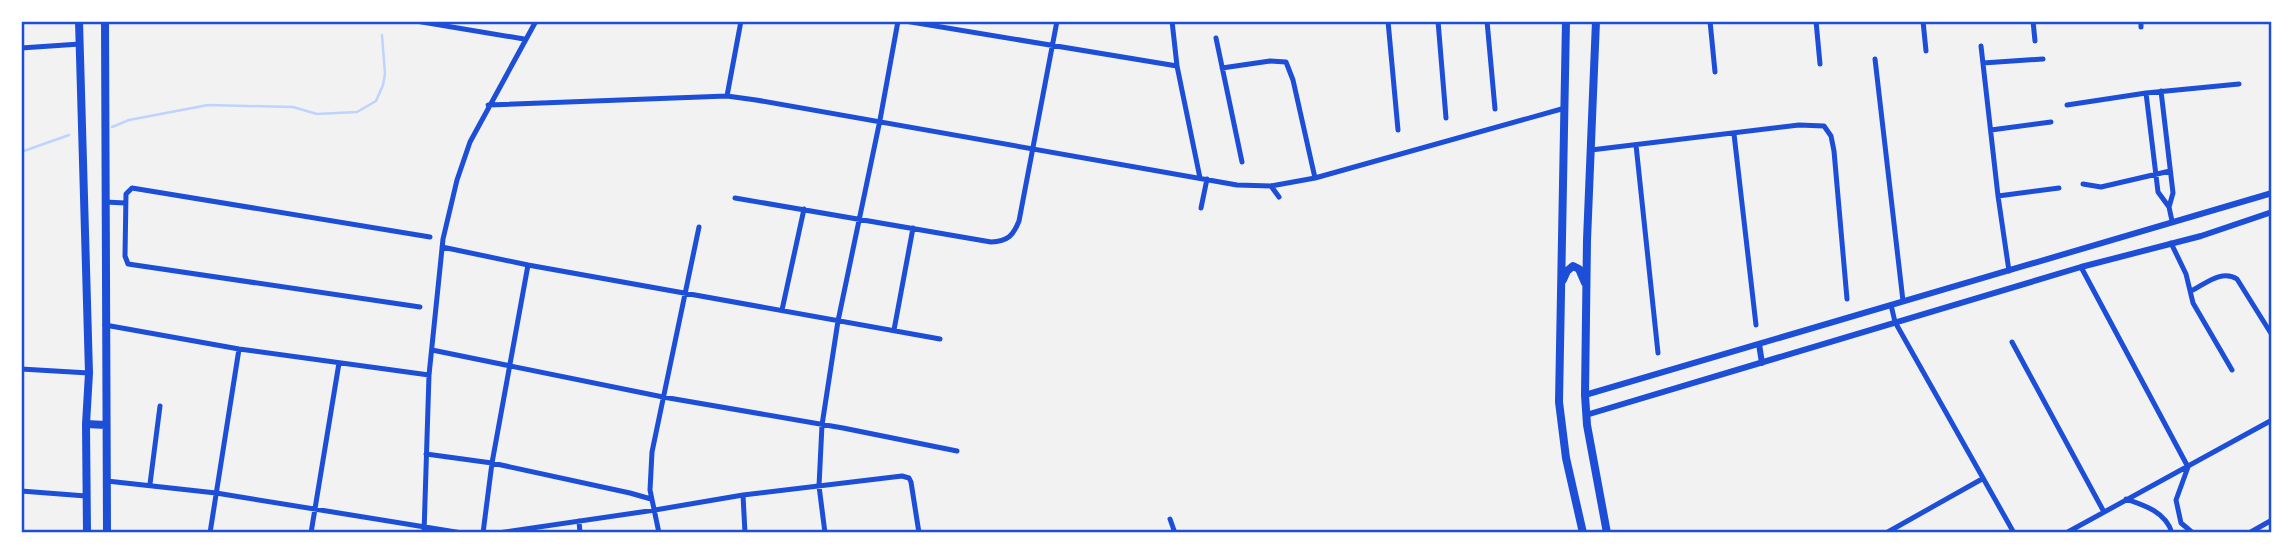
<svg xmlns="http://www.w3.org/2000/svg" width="2293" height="554" font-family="Roboto,sans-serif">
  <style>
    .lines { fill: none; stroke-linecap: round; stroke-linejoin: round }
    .stream { stroke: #bfd3fe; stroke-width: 2.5 }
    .minor { stroke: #1d4ed8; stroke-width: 5 }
    .tertiary { stroke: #1d4ed8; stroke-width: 6 }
    .primary { stroke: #1d4ed8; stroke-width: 8 }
    .neatline { fill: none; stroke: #1d4ed8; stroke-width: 2.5 }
  </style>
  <rect width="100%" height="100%" fill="#f2f2f2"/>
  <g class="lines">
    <!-- stream -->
    <path class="stream" d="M112 127 129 120 208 105 293 107 317 114 357 112 376 101 383 85 385 74 382 35
      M21 152 69 135"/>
    <!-- minor -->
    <path class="minor" d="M416 21 524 39
      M905 21 1177 66
      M1172 21 1177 66 1200 178
      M1388 21 1398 130
      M1438 21 1446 118
      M1487 21 1495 109
      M1710 21 1715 72
      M1816 21 1820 64
      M1923 21 1926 51
      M2033 21 2035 41
      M2141 21V27
      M1216 38 1242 162
      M1981 46 1998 196 2009 271
      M21 48 80 44
      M1875 59 1903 301
      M1983 63 2043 59
      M1222 68 1270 61 1286 62 1293 80 1315 178
      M2161 91 2173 193 2169 207
      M2146 93 2158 192 2169 207 2172 221
      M727 96 741 21
      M488 105 727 96 756 100 1237 185 1271 186 1315 178 1565 108
      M2067 105 2146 93 2239 84
      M1991 130 2051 122
      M1734 134 1756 325
      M1636 145 1658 353
      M1591 150 1799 125 1824 126 1831 136 1834 151 1847 299
      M2083 184 2101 187 2170 171
      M1271 186 1279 197
      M1998 196 2059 188
      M735 198 991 242C1008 241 1013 236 1019 221L1057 21
      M105 202 125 203
      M1201 208 1207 179
      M2171 243 2186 274 2193 303 2232 370
      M442 247 528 265 940 339
      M2081 267 2188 467 2176 500 2181 523 2193 533
      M2191 291C2205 284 2222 269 2237 279L2272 335
      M1891 305 1895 322 2014 533
      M420 307 128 264 125 256 126 194 132 188 430 237
      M782 310 804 209
      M105 325 239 349 429 375
      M894 330 913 228
      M2012 342 2104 512
      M432 350 663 397 843 428 957 451
      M21 369 89 373
      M426 454 492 463 630 493 651 499
      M107 481 216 493 462 533
      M150 484 160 406
      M21 491 86 496
      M743 495 745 533
      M2126 499C2144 505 2166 512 2172 533
      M1170 519 1175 533
      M579 521 580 533
      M210 533 239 349
      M311 533 339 363
      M424 533 429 375 443 239 457 180 470 142 536 21
      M483 533 492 463 528 265
      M498 533 655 510 743 495 902 476 909 478 911 482 919 533
      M659 533 650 490 652 452 699 227
      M825 533 819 486 822 425 838 321 880 120 898 21
      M1886 533 1982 479
      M2066 533 2272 420
      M2249 533 2272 520"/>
    <!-- tertiary -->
    <path class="tertiary" d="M1759 344 1762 363
      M1585 395 2272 193
      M1586 415 2081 267 2201 236 2272 212"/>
    <!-- primary -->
    <path class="primary" d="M79 21 89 373 86 424 87 533
      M105 21 107 533
      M1566 21 1559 402 1566 458 1583 533
      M1596 21 1587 240 1585 395 1587 425 1607 533
      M1563 280 1567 271 1573 266 1579 269 1585 283
      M86 424 106 425"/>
  </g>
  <!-- border -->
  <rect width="2293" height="554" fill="none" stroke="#ffffff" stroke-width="46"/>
  <rect x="23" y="23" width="2247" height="508" class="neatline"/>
</svg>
